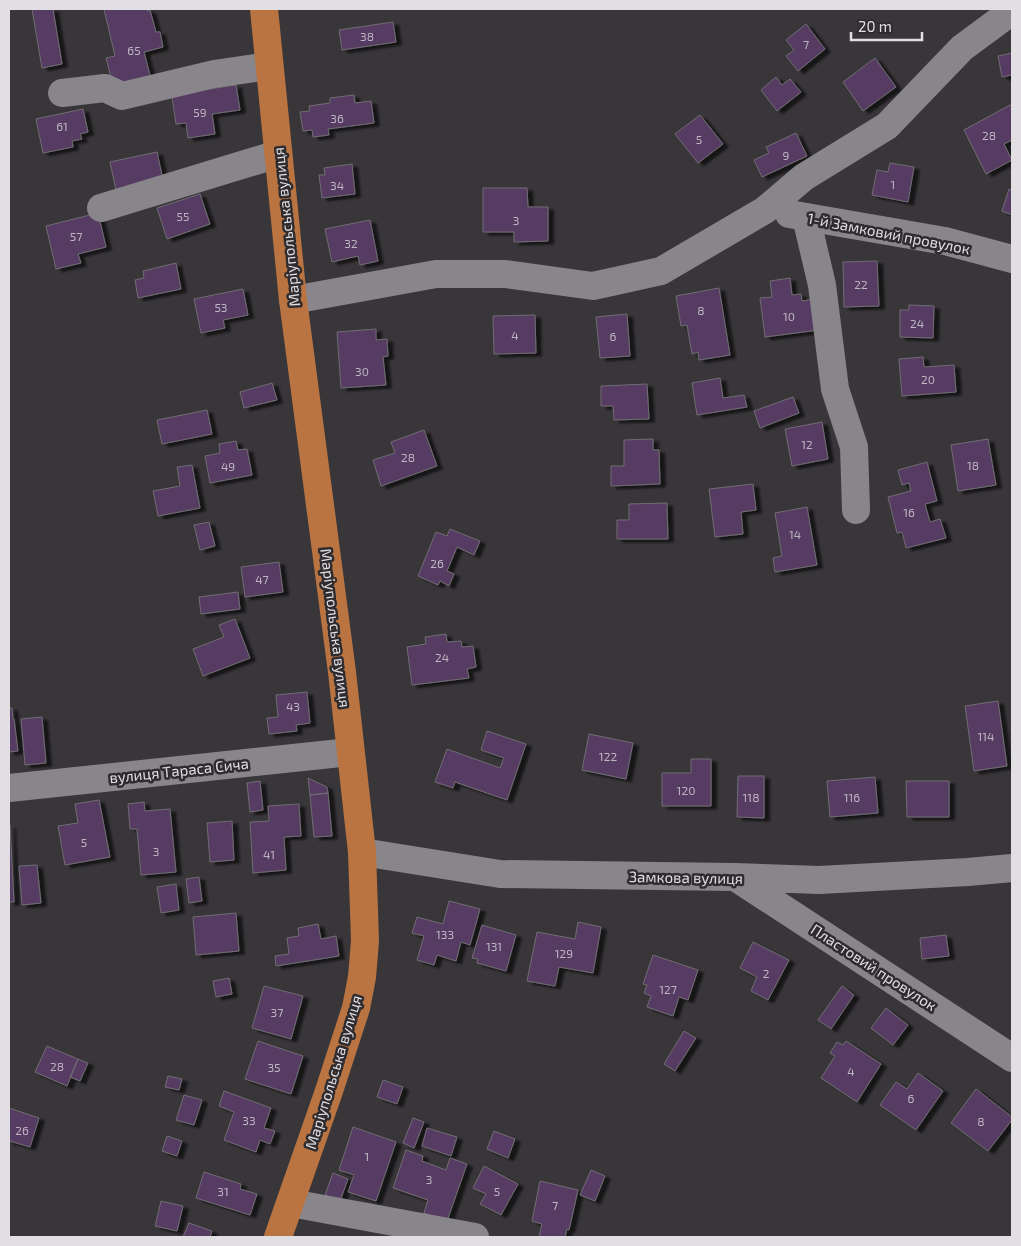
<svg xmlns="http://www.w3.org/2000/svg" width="1021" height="1246" font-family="'Exo 2',sans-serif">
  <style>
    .building { fill: #573b63; stroke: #706d72; filter: url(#shadow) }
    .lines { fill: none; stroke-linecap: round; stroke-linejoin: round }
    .minor { stroke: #89868b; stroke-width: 28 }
    .major { stroke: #b97442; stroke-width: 28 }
    .labels { text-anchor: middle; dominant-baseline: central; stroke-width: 5; stroke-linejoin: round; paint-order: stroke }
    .number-label { font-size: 12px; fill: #beb6c2 }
    .street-label { font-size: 15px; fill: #e1dfe2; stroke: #2f2c30 }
  </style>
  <defs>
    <filter id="shadow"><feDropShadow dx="5.5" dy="3" stdDeviation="1" flood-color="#0009"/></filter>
  </defs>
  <rect width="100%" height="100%" fill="#39363a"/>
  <!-- building -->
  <path class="building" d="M32 9H53L62 64 42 68Z
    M104 9H147L148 11 150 10 156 32H160L163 47 144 52 151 79 113 85 106 58 115 56Z
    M393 22 396 42 342 50 339 30Z
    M806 24 825 49 798 71 786 56 794 50 786 40Z
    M1012 53V75L1002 77 998 56Z
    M875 58 896 87 863 111 843 82Z
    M776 77 782 85 790 79 801 92 777 111 761 90Z
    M236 85 240 110 212 114 215 134 188 138 186 123 176 124 171 90 183 93Z
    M354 95 355 103 371 101 374 123 328 129 329 135 313 137 312 130 303 131 300 112 310 111 309 106 330 103V98Z
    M1012 104V140L1004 144 1012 160 986 174 964 130Z
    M83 109 88 132 80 134 82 139 72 141 73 147 43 153 36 119Z
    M700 115 723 144 698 163 675 134Z
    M796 133 807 156 762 177 754 160 769 153 766 147Z
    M157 152 163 180 116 190 110 162Z
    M890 163 914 167 908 202 872 195 877 170 888 172Z
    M352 164 355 194 322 198 319 175H325L324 168Z
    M483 188H527L528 207H548V241L514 242V232H483Z
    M1009 189 1012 190V215L1002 211Z
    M200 194 210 224 167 239 157 208Z
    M98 213 106 247 78 254 81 263 56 269 46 226Z
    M370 220 378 261 360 265 358 256 332 262 325 229Z
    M877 261 879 306 844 307 843 262Z
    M176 263 181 289 138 298 135 280 144 278 143 271Z
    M790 278 792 295 801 294 802 301 814 299 819 330 765 337 760 298 772 297 770 281Z
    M719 288 730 355 699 360 698 352 692 354 687 325 681 326 676 296Z
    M243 289 248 315 223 320 225 328 201 333 194 299Z
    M909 305 934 306 933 338 900 337V310H909Z
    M627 314 630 356 600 358 596 317Z
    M535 315 536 353 494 354 493 316Z
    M376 329V340L387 339 388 356 383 357 386 385 341 388 337 332Z
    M923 357 924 367 954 365 956 392 902 396 899 359Z
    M720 378 723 398 744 395 747 407 697 415 692 383Z
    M272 383 277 400 244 408 240 392Z
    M647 384 649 419 614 420 613 406H601V386Z
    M793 397 799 413 760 428 754 411Z
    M207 410 212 434 162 444 157 420Z
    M822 422 828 459 792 466 785 429Z
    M424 430 437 466 381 486 373 460 395 453 391 442Z
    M653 439V450H659L660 484 611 486V466H624V440Z
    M988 439 996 485 958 491 951 445Z
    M236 441 238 450 247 449 252 475 210 483 205 456 220 453 219 444Z
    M927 462 937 501 925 504 930 522 940 519 946 538 906 548 902 532 897 533 888 497 911 491 909 483 902 485 898 470Z
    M192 465 200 508 158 516 153 491 180 486 177 467Z
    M753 484 756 510 741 512 743 534 715 537 709 489Z
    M667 503 668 539H617V520H629V504Z
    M807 507 817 565 775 572 773 558 782 556 775 513Z
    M209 522 215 546 200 550 194 525Z
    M450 529 480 541 474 555 457 547 447 571 454 574 449 586 440 581 438 585 418 576 436 532 447 536Z
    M279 562 283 592 245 597 241 567Z
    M238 592 240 609 201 614 199 597Z
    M235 619 250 658 203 676 193 649 224 637 219 625Z
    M446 634 447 642 461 641 462 647 473 646 476 667 467 669 469 678 412 685 407 647 426 644 425 637Z
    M307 692 310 723 296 725 297 731 269 734 267 718 278 717 276 695Z
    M998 701 1007 766 974 771 965 706Z
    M9 708H12L13 719H14L18 751 9 752Z
    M42 717 46 763 25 765 21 719Z
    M487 731 526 744 507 800 455 782 453 788 435 782 447 749 500 768 504 758 481 750Z
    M589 734 633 743 626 779 582 770Z
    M691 759H711V806H662V773H691Z
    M738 776H764V818L737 817Z
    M875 777 878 813 830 817 827 781Z
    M308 778 327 787 328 793 310 795Z
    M260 781 263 810 250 812 247 783Z
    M906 781H949V817H907Z
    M328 793 332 836 314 837 310 795Z
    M99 800 110 857 65 865 58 826 78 823 75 804Z
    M144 802 145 811 170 809 176 872 141 875 137 829H130L128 804Z
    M299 804 301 836 284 837 286 870 253 873 250 822 269 821 268 806Z
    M232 821 234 860 210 862 207 823Z
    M9 825H10L14 902H9Z
    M37 865 41 903 22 905 19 866Z
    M199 877 202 901 189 903 186 879Z
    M176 884 179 910 161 913 157 887Z
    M449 901 480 909 470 945 461 942 456 961 437 955 434 965 417 960 424 936 412 933 417 917 443 924Z
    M236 913 239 951 196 955 193 917Z
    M578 922 601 927 593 973 559 967 555 986 527 981 537 932 575 939Z
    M318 924 321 939 336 936 339 956 276 966 275 956 289 954 287 938 299 936 298 928Z
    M482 925 516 935 506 971 477 963 478 959 472 958Z
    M946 935 949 956 922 959 920 938Z
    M753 942 789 960 768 1000 751 991 757 977 740 968Z
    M653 955 698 970 688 1000 679 997 673 1016 647 1007 651 996 644 993 647 985 643 984Z
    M229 978 232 994 216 997 213 981Z
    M264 986 303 996 291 1039 252 1028Z
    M842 986 854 995 831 1029 818 1020Z
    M886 1008 908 1025 893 1045 871 1028Z
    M684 1031 696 1038 675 1071 664 1064Z
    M258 1041 303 1056 291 1094 245 1079Z
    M846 1041 881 1064 857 1102 821 1078 835 1056 830 1053 837 1042 843 1045Z
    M47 1046 78 1059 67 1086 35 1072Z
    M78 1059 88 1063 80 1081 70 1077Z
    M918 1073 943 1091 916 1130 880 1105 896 1082 907 1089Z
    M168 1076 182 1079 179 1090 165 1087Z
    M383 1080 403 1087 397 1104 377 1097Z
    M976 1089 1012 1117V1120L988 1151 951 1123Z
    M224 1091 271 1108 264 1128 275 1131 270 1144 260 1140 256 1152 224 1140 234 1112 219 1106Z
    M184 1095 202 1100 194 1125 176 1120Z
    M9 1108 39 1118 30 1147 10 1141 9 1143Z
    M413 1118 424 1122 414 1148 403 1143Z
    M353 1127 396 1142 376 1201 348 1192 354 1175 339 1170Z
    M427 1128 457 1137 451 1156 422 1146Z
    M494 1131 515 1139 508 1158 487 1149Z
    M167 1136 182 1141 177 1156 162 1151Z
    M406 1150 423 1156 422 1161 446 1170 450 1158 467 1164 447 1221 424 1213 428 1200 393 1188Z
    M484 1166 518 1184 501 1215 480 1204 486 1194 473 1188Z
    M591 1170 605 1176 595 1201 580 1195Z
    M204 1172 241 1184 240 1189 257 1194 250 1215 196 1198Z
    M333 1173 348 1179 340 1201 325 1195Z
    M540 1181 578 1190 569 1230 567 1229 565 1237H539L542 1224 532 1221Z
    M161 1201 183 1206 177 1231 155 1226Z
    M189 1223 212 1231 210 1237H183Z"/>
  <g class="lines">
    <!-- minor -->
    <path class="minor" d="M62 93 105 88 122 96 214 74 269 66
      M101 208 278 154
      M789 214 945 241 1012 259
      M806 217 822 285 835 389 854 447 856 510
      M293 300 436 274H505L593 286 661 271 765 210 804 177 887 126 962 48 1012 11
      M9 788 350 752
      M362 852 500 874 735 877 819 880 968 872 1012 868
      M735 877 1012 1058
      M291 1203 475 1237"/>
    <!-- major -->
    <path class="major" d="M264 9 293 300 342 672 362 852 365 941 362 977 356 1008 329 1091 278 1237"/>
  </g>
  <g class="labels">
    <!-- number labels -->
    <g class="number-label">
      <text x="367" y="36">38</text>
      <text x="806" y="44">7</text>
      <text x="134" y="50">65</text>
      <text x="200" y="112">59</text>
      <text x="337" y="118">36</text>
      <text x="62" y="126">61</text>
      <text x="989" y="135">28</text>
      <text x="699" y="139">5</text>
      <text x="786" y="155">9</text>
      <text x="893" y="184">1</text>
      <text x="337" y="185">34</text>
      <text x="183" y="216">55</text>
      <text x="516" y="220">3</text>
      <text x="76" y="236">57</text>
      <text x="351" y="243">32</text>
      <text x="861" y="284">22</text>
      <text x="221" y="307">53</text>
      <text x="701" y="310">8</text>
      <text x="789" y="316">10</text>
      <text x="917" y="323">24</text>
      <text x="515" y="335">4</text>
      <text x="613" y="336">6</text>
      <text x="362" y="371">30</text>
      <text x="928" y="379">20</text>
      <text x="807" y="444">12</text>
      <text x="408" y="457">28</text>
      <text x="973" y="465">18</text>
      <text x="228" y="466">49</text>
      <text x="909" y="512">16</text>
      <text x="795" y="534">14</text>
      <text x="437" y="563">26</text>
      <text x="262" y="579">47</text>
      <text x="442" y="657">24</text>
      <text x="293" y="706">43</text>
      <text x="986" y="736">114</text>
      <text x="608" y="756">122</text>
      <text x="686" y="790">120</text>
      <text x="751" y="797">118</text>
      <text x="852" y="797">116</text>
      <text x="84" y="842">5</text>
      <text x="156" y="851">3</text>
      <text x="269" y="854">41</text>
      <text x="445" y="934">133</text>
      <text x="494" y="946">131</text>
      <text x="564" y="953">129</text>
      <text x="766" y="973">2</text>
      <text x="668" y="989">127</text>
      <text x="277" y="1012">37</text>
      <text x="57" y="1066">28</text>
      <text x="274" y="1067">35</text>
      <text x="851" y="1071">4</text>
      <text x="911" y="1098">6</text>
      <text x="249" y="1120">33</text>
      <text x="981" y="1121">8</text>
      <text x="22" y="1130">26</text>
      <text x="367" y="1156">1</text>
      <text x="429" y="1179">3</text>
      <text x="223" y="1191">31</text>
      <text x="497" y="1191">5</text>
      <text x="555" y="1205">7</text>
    </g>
    <!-- street labels -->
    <g class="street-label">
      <text transform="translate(286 227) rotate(-96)">Маріупольська вулиця</text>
      <text transform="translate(889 233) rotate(11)">1-й Замковий провулок</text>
      <text transform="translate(336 628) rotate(83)">Маріупольська вулиця</text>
      <text transform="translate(179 770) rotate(-6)">вулиця Тараса Сича</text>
      <text transform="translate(686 877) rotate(1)">Замкова вулиця</text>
      <text transform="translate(874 967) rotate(33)">Пластовий провулок</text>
      <text transform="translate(333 1072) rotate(-73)">Маріупольська вулиця</text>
    </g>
  </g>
  <!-- border -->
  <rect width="1021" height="1246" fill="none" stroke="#e1dfe2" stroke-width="20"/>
  <!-- scale -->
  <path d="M851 32v8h71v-8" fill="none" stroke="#e1dfe2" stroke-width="2.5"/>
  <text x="858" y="32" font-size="15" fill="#e1dfe2" stroke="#2f2c30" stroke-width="4" paint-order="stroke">20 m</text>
</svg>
